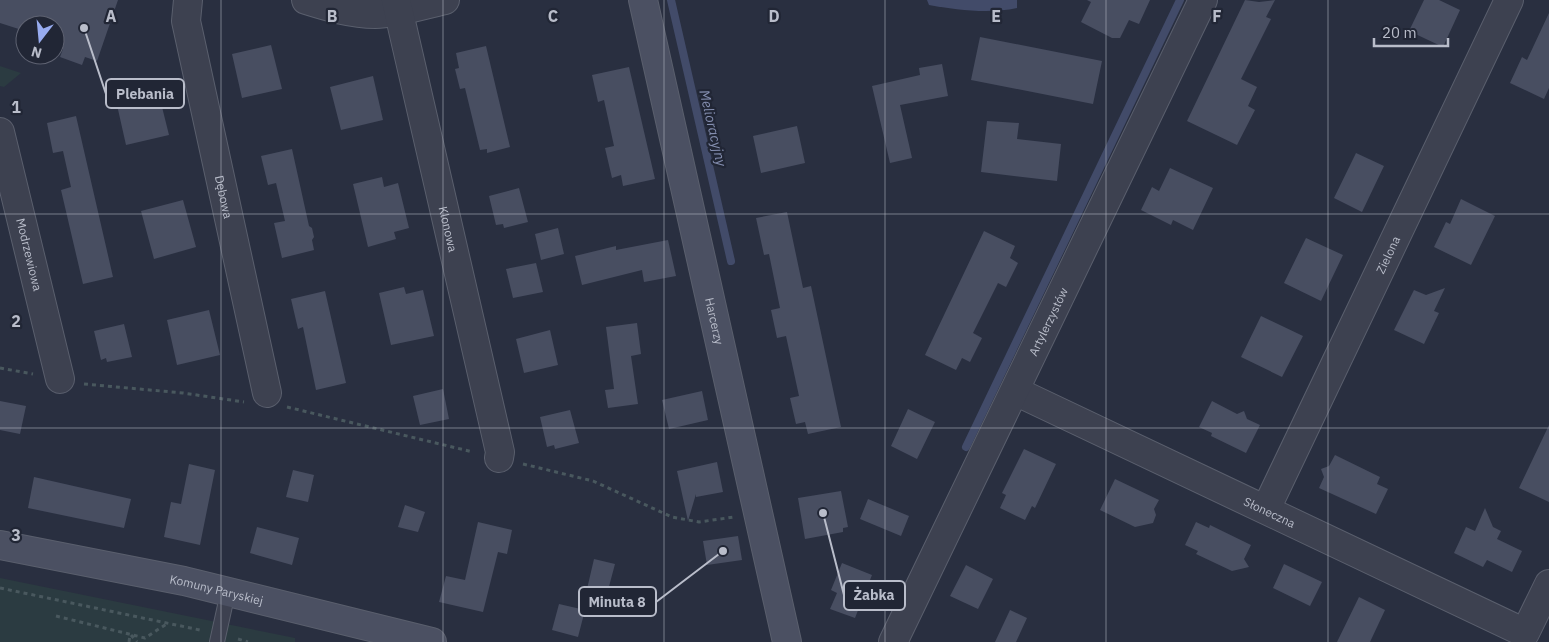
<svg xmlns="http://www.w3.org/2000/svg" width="1549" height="642" font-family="'IBM Plex Sans',sans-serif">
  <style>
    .green { fill: #2b3b41 }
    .water { fill: #424b69 }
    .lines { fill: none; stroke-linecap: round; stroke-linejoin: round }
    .stream { stroke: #424b69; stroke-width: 8 }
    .building { fill: #484e61 }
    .lane-casing { stroke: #5a5f6d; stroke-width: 16 }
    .street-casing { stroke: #5a5f6d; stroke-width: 30 }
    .secondary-casing { stroke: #5a5f6d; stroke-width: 30 }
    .path { stroke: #49585e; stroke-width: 3; stroke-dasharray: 4 4; stroke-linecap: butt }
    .lane { stroke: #3d4150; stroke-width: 14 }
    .street { stroke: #3d4150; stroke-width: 28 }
    .secondary { stroke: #4b5062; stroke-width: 28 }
    .grid { fill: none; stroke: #b9bdca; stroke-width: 1; stroke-opacity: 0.55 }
    .labels { text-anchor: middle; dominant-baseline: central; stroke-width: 4.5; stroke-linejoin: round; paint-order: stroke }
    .street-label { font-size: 12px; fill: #b9bdca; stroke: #212635 }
    .water-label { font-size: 14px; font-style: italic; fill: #848eaf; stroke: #212635 }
    .grid-label { font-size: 16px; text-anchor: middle; font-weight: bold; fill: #b9bdca; stroke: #212635; stroke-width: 4.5; stroke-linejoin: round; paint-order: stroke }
    .leader { fill: none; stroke: #b9bdca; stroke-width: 2 }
    .callout-dot { fill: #b9bdca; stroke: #212635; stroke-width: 2 }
    .callout { fill: #212635; stroke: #b9bdca; stroke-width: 2 }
    .callout-label { font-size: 14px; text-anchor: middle; font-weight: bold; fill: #b9bdca }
  </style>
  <rect width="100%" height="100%" fill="#292f40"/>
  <!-- green -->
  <path class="green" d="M0 66 21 73 4 87 0 86Z
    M0 578 295 638V642H0Z"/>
  <!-- water -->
  <path class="water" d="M927 0H1017V8C989 14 957 10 929 5Z"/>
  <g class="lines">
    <!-- stream -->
    <path class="stream" d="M671 0 731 261
      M966 447 1180 0"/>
  </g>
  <!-- building -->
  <path class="building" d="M0 0H118L97 61 85 57 82 65 60 57 63 49 55 46V25H25V31L0 23Z
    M1087 0H1150L1139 24 1129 20 1120 38H1112L1081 22 1091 2Z
    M1245 0 1259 2 1275 0 1266 17 1271 19 1241 79 1257 87 1248 106 1255 110 1237 145 1187 121Z
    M1424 0H1439L1460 10 1443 47 1409 31Z
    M1549 13V88L1544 99 1510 83 1522 57 1527 60Z
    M980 37 1102 61 1093 104 971 80Z
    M271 45 282 89 242 98 232 54Z
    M486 46 510 147 487 153V149L480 150 465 88 460 89 455 69 459 68 456 53Z
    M942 64 948 96 900 105 912 158 890 163 872 86 920 75 919 68Z
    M629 67 655 179 623 186 621 175 612 178 605 148 614 146 604 100 598 102 592 75Z
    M373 76 383 120 341 130 330 87Z
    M159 95 169 135 126 145 117 105Z
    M76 116 113 277 83 284 61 190 71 187 63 151 53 153 47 123Z
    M987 121 1019 123 1017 139 1061 144 1057 181 981 172Z
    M797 126 805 163 761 173 753 136Z
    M292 149 309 226 312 228 314 237 312 240 314 250 282 258 274 223 285 221 276 183 268 185 261 156Z
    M1356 153 1384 166 1362 212 1334 198Z
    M1170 168 1213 188 1193 230 1173 220 1171 225 1141 210 1152 187 1159 191Z
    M382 177 384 187 398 183 409 228 394 232 396 239 368 247 353 184Z
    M519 188 528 222 504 228 503 224 496 225 489 196Z
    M1461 199 1495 216 1471 265 1434 247 1446 222 1450 224Z
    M183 200 196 247 154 259 141 211Z
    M787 212 803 288 811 286 841 427 808 434 805 422 796 424 790 398 799 396 786 336 777 338 771 310 780 308 769 254 764 255 756 218Z
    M558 228 564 254 541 260 535 234Z
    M984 231 1015 246 1010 258 1018 263 1006 287 998 283 973 333 982 338 970 362 962 358 956 370 925 355Z
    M1306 238 1343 255 1321 301 1284 283Z
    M668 240 676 276 644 282 642 270 582 285 575 256 616 246V250Z
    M536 263 543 292 513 298 506 269Z
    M404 287 406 294 423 290 434 336 391 345 379 293Z
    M1445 288 1434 311 1439 313 1424 344 1394 330 1414 290 1426 295Z
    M325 291 346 383 316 390 303 327 298 329 291 299Z
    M209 310 220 355 177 365 167 320Z
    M1261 316 1303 336 1282 377 1241 357Z
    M637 323 641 354 631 356 638 404 608 408 605 390 614 389 606 327Z
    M124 324 132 357 107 362 106 358 101 360 94 331Z
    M550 330 558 365 524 373 516 339Z
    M443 389 449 419 420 425 413 396Z
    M702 391 708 420 669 429 662 400Z
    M0 401 26 406 20 434 0 430Z
    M1212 401 1237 414 1244 411 1247 419 1260 425 1246 453 1211 436 1212 433 1199 427Z
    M908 409 935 422 917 459 891 446Z
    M570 410 579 443 555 449 554 445 547 447 540 417Z
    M1549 425V502L1519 488Z
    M1024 449 1056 464 1035 508 1032 506 1025 520 1000 508 1006 495 1002 493Z
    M1335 455 1380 477 1377 484 1388 489 1376 514 1319 488 1324 477 1321 469 1329 466Z
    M717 462 723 492 696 497V494L688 521 677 471Z
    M189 464 215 470 200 545 164 537 171 502 181 504Z
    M293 470 314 475 308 502 286 497Z
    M34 477 131 499 124 528 28 508Z
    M1115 479 1159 500 1154 509 1156 515 1153 523 1135 527 1100 510Z
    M841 491 848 527 843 528V532L805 539 798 498Z
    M868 499 909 516 901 536 860 519Z
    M405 505 425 512 418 532 398 527Z
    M1485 508 1493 527 1501 531 1497 539 1522 551 1512 572 1487 560 1483 567 1454 553 1466 527 1475 531Z
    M478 522 512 530 507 554 498 552 483 612 439 602 446 576 465 580Z
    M1196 522 1209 528 1210 525 1251 545 1244 559 1249 567 1232 571 1196 554 1198 551 1185 545Z
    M257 527 299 538 292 565 250 553Z
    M738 536 742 560 707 565 703 541Z
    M594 559 615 564 607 594 587 589Z
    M842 563 872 575 855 618 830 609 837 593 831 590Z
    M1284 564 1322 582 1310 606 1273 588Z
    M966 565 993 579 978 609 950 596Z
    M1359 597 1385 610 1370 642H1337Z
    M559 604 585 610 578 637 552 630Z
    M1010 610 1027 618 1016 642H995Z"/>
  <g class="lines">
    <defs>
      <path id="lane" d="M217 642 228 592"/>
      <g id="street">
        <path id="s1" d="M188 0 186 21 267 393"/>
        <path d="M306 0C328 7 352 14 375 14 398 13 422 5 445 0"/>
        <path id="s2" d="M396 0 500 452 499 458"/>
        <path id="s3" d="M0 132 60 379"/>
        <path id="s4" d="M1015 391 1525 633 1549 584"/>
        <path id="s5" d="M1266 509 1509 0"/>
        <path id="s6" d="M893 642 1203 0"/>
      </g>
      <g id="secondary">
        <path id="s7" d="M643 0 787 642"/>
        <path id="s8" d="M0 545 184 581 432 642"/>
      </g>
    </defs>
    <!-- lane casing -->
    <use href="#lane" class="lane-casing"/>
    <!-- street casing -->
    <use href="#street" class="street-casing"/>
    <!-- secondary casing -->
    <use href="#secondary" class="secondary-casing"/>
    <!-- path -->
    <path class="path" d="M0 368 33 374
      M84 384 183 393 244 402
      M287 407 473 452
      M523 464 593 481 672 517 699 522 734 517
      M0 588 200 630
      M56 616 145 638 168 623
      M131 635 137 642
      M238 639 248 642
      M129 642 130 635"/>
    <!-- lane -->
    <use href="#lane" class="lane"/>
    <!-- street -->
    <use href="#street" class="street"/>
    <!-- secondary -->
    <use href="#secondary" class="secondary"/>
  </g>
  <!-- grid -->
  <path class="grid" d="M221 0V642M443 0V642M664 0V642M885 0V642M1106 0V642M1328 0V642M0 214H1549M0 428H1549"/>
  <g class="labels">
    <!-- street labels -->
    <g class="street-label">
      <text stroke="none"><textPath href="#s1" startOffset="201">Dębowa</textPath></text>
      <text stroke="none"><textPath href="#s2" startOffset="235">Klonowa</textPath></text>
      <text stroke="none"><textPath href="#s3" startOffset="126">Modrzewiowa</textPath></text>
      <text stroke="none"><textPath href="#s5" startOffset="282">Zielona</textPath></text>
      <text stroke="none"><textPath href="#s7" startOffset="329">Harcerzy</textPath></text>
      <text stroke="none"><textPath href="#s6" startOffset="356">Artylerzystów</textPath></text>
      <text stroke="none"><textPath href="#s4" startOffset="282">Słoneczna</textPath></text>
      <text stroke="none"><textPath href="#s8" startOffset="221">Komuny Paryskiej</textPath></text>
    </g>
    <!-- water labels -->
    <g class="water-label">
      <text transform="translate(713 128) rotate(77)">Melioracyjny</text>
    </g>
  </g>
  <g class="grid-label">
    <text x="111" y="22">A</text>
    <text x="332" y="22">B</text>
    <text x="553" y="22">C</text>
    <text x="774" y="22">D</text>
    <text x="996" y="22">E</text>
    <text x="1217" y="22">F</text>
    <text x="16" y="113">1</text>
    <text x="16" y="327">2</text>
    <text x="16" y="541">3</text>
  </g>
  <!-- callouts -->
  <path class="leader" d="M84 28L106 94M823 513L844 595M723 551L656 602"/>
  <g class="callout-dot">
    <circle cx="84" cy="28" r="5"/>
    <circle cx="823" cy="513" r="5"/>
    <circle cx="723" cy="551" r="5"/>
  </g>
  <g class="callout">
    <rect x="106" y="79" width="78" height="29" rx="5"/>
    <rect x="844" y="581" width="61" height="29" rx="5"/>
    <rect x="579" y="587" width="77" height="29" rx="5"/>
  </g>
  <g class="callout-label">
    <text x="145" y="99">Plebania</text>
    <text x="874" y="600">Żabka</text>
    <text x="617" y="607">Minuta 8</text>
  </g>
  <!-- north arrow -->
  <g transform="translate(40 40) rotate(196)"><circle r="24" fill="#212635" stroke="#5e6271"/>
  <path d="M0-4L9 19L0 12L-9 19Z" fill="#98acf0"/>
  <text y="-8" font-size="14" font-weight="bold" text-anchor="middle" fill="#b9bdca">N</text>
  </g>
  <!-- scale -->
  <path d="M1374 38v8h74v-8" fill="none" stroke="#b9bdca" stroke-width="2.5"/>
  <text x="1382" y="38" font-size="15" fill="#b9bdca" stroke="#212635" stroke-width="4" paint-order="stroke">20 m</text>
</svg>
